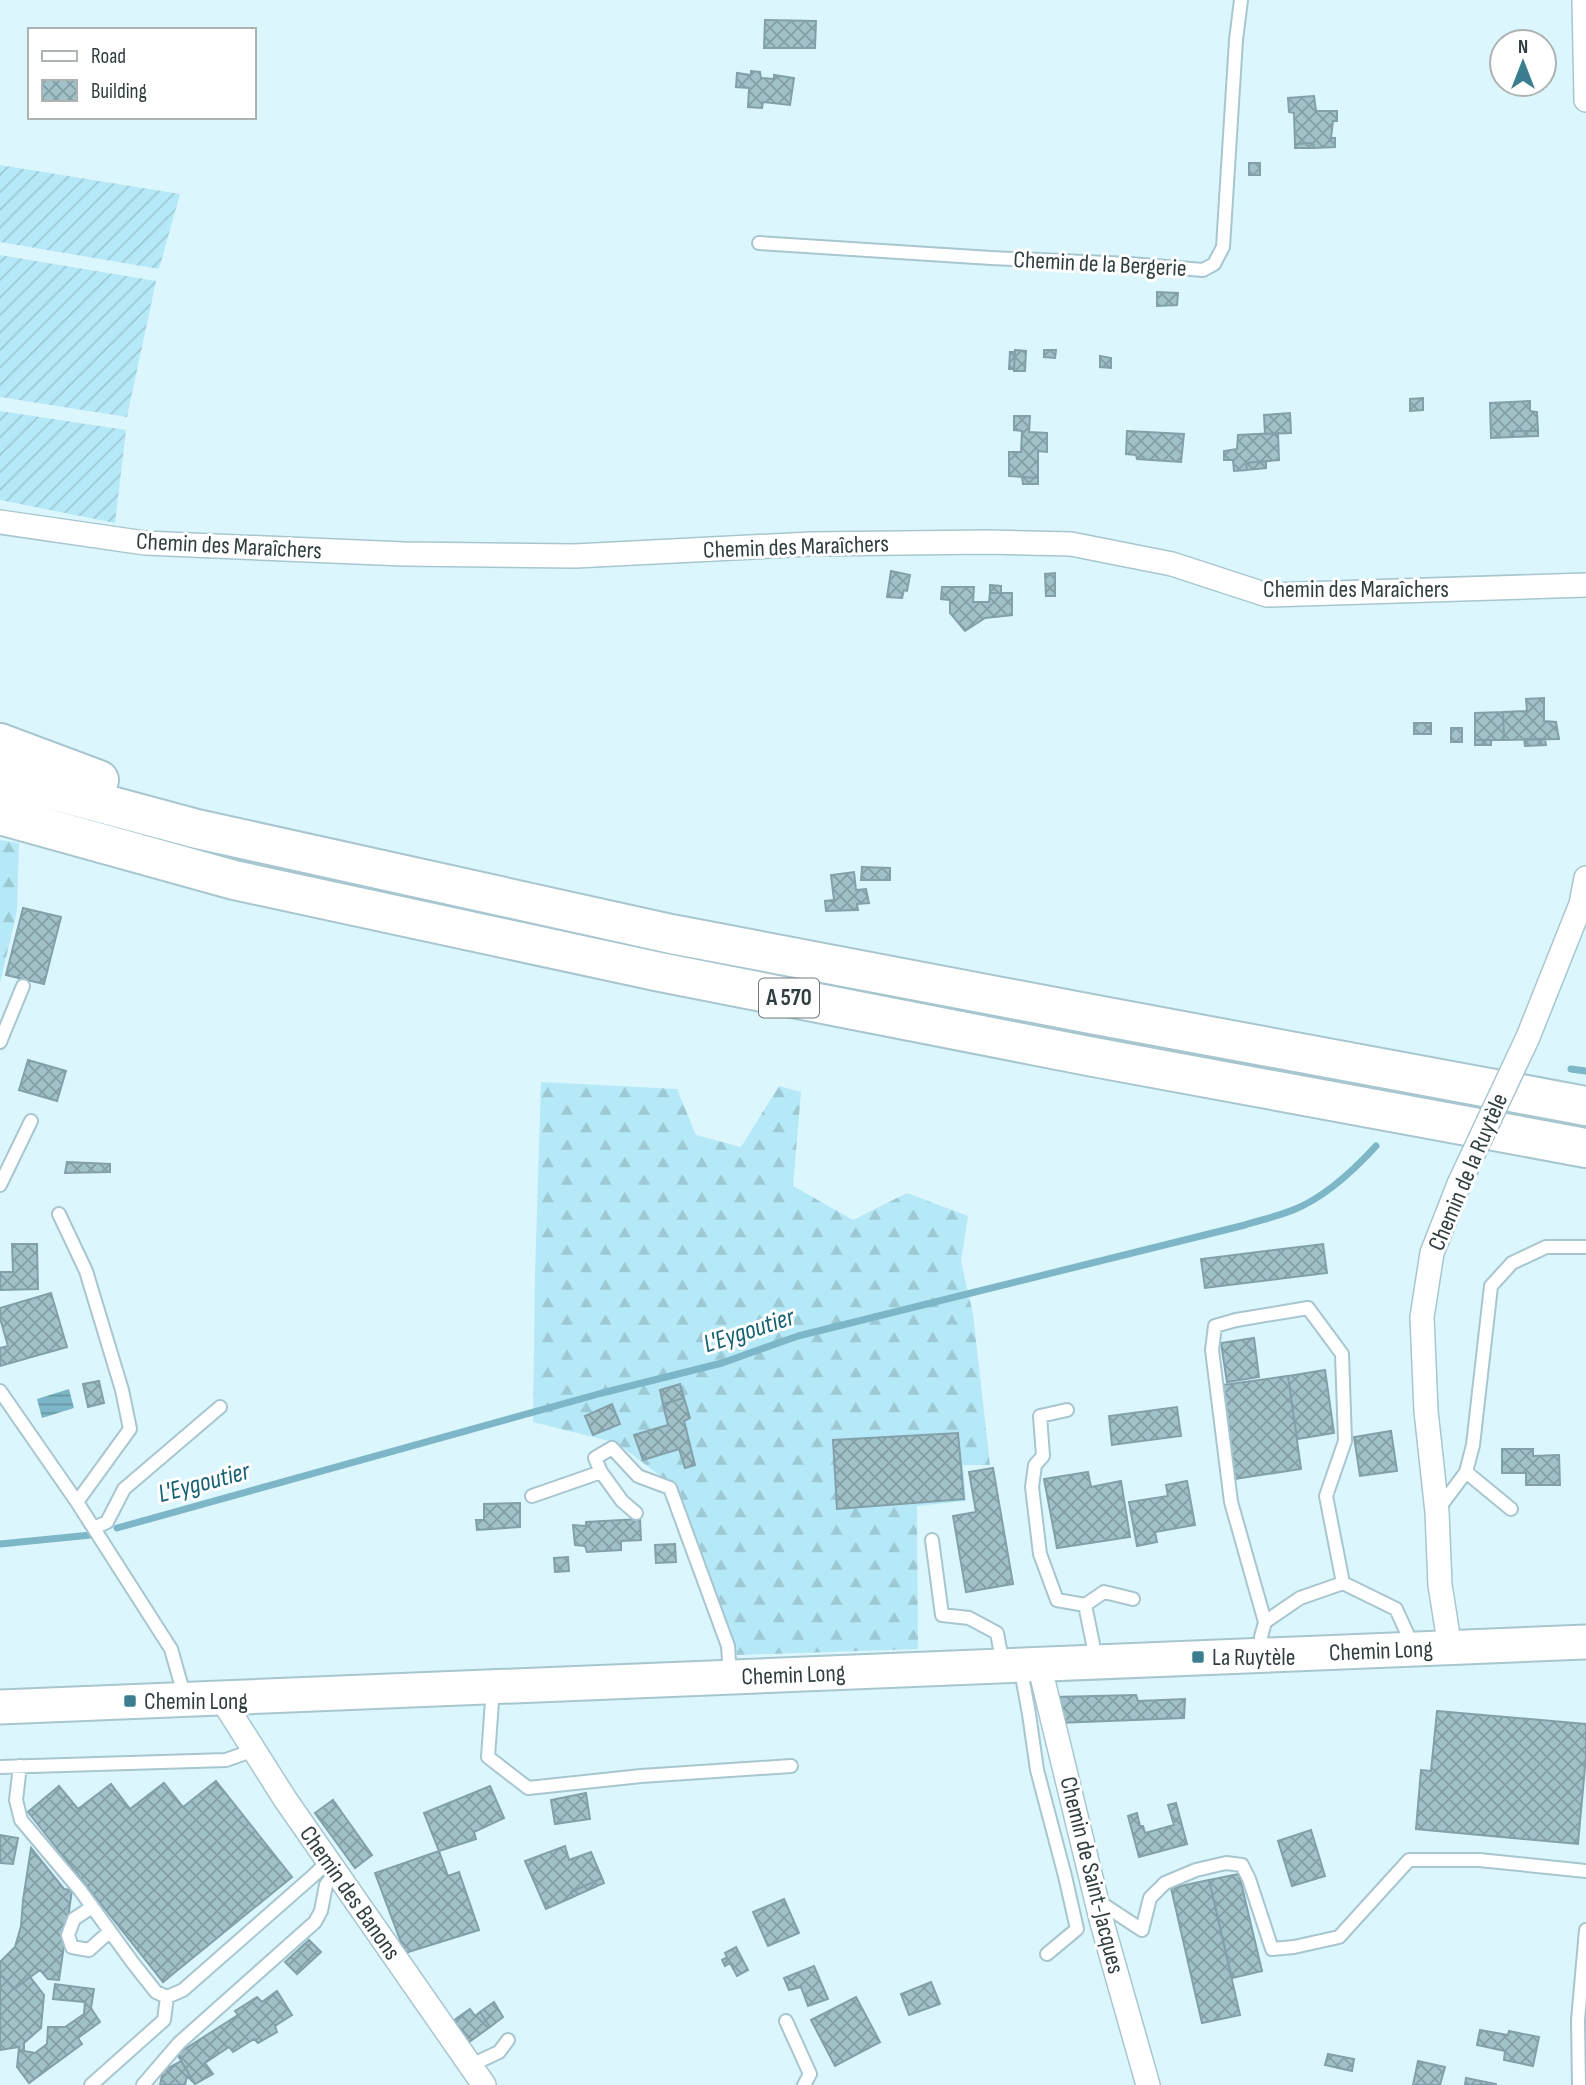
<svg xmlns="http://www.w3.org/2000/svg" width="1586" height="2085" font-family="'Sofia Sans Condensed',sans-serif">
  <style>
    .forest { fill: url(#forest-firs) }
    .garden { fill: url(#garden-furrows) }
    .water { fill: url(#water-rules) }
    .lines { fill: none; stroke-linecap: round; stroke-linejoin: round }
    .stream { stroke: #7db7c7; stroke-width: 7 }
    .building { fill: url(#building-cross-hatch); stroke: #82a0a9; stroke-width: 2 }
    .lane-casing { stroke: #a7c6cf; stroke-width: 16 }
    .street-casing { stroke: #a7c6cf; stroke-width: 26 }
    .secondary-casing { stroke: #a7c6cf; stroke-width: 37 }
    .highway-casing { stroke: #a7c6cf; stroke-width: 42 }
    .lane { stroke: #fff; stroke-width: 12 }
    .street { stroke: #fff; stroke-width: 23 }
    .secondary { stroke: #fff; stroke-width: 33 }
    .highway { stroke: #fff; stroke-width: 38 }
    .street-bridge-casing { stroke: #a7c6cf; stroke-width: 26; stroke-linecap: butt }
    .street-bridge { stroke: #fff; stroke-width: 23 }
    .poi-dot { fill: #3b7e8f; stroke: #fff; stroke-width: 2.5 }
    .labels { text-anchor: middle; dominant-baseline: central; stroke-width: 6; stroke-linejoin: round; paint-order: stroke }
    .shield { fill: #fff; stroke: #6f787a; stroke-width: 2 }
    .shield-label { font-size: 23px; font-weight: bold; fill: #313e41 }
    .street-label { font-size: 24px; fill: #313e41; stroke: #fff }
    .poi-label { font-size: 24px; fill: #313e41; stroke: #fff; text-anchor: start }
    .water-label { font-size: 26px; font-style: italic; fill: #146172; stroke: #fff }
  </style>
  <defs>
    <pattern id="forest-firs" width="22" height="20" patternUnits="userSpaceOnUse" patternTransform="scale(1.75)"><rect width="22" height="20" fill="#b6e9f7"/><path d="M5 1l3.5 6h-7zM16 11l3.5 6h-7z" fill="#9dc9d5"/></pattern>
    <pattern id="garden-furrows" width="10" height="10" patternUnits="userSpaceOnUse" patternTransform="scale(1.75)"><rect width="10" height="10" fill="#b6e9f7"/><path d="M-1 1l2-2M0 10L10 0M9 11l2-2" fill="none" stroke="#9dc9d5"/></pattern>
    <pattern id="water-rules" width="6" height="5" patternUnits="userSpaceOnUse" patternTransform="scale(1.75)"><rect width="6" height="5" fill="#7db7c7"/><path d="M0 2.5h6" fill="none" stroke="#6796a3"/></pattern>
    <pattern id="building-cross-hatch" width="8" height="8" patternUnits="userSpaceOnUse" patternTransform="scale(1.75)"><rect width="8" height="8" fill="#a1c1c9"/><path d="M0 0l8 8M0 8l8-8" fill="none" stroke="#849ea5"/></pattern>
  </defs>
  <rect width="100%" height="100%" fill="#dcf6fd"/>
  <!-- forest -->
  <path class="forest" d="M0 840 19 843 17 911 0 983Z
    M541 1082 677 1089 696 1135 741 1147 779 1086 801 1092 793 1186 853 1220 907 1193 968 1216 961 1261 973 1314 990 1465H963L966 1501 917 1506 918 1649 737 1655 675 1487 617 1443 533 1422 535 1273Z"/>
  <!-- garden -->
  <path class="garden" d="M0 165 180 194 159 269 0 242Z
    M0 255 156 281 127 417 0 397Z
    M0 411 126 430 115 523 0 500Z"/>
  <!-- water -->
  <path class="water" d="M69 1389 74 1408 42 1418 37 1399Z"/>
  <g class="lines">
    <!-- stream -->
    <path class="stream" d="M1571 1069 1586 1071
      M117 1528 602 1393 722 1363 798 1336 1245 1225C1261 1220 1278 1216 1293 1210 1324 1198 1354 1170 1376 1146
      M0 1544 91 1535"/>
  </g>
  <!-- building -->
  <path class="building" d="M765 20 816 21 815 48H764Z
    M751 71 760 72 761 78 774 79V75L794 78 790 105 763 102 762 108 748 107 749 88 736 87 737 73 751 75Z
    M1314 96 1316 111H1337V121H1333L1331 138H1335V147L1314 148 1313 143 1295 144 1294 113 1289 112 1288 98Z
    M1313 143 1314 148H1295V144Z
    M1249 163H1260V175H1249Z
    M1157 292 1178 293 1177 305 1157 306Z
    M1015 350 1026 351 1025 371H1014Z
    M1044 350H1056L1055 358 1044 357Z
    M1010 352H1015L1014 369H1009Z
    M1100 356 1111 358V368L1100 367Z
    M1423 398V410L1410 411V399Z
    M1530 401V411L1537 412 1538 431H1513V437L1491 438 1490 403Z
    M1290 413 1291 433 1265 434 1264 415Z
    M1014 416H1030L1029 432 1047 433V452L1038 451V478L1009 476V452H1021L1022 431 1014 430Z
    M1127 431 1184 434 1181 462 1137 459 1136 455 1126 454Z
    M1513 431H1538V436L1513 437Z
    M1278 433 1279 460 1246 463 1247 470 1234 471 1233 460H1224V451L1237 449 1238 435Z
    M1266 461V468L1247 470 1246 463Z
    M1022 477 1038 478V484H1023Z
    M891 571 910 575 907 591 904 590 902 598 887 597Z
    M1055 573V596H1046L1045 574Z
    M990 585 1001 586V593H990Z
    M942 587H974L973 602H989L990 593H1012V615L985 618 965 631 950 613V600L941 599Z
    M1544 698V721L1556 722 1559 739 1504 740 1503 712 1527 711 1526 699Z
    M1503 712 1504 740H1475V713Z
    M1414 723H1431V734H1414Z
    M1451 728H1462V742H1451Z
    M1524 739H1545L1546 745 1525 746Z
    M1475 740H1491V745H1475Z
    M862 867 890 868V880H861Z
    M854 872 856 890 866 889 869 903 857 904 858 910 826 911 825 901 834 900 831 875Z
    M23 908 61 917 44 984 6 975Z
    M28 1060 66 1071 57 1101 19 1090Z
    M67 1162 110 1164V1172L65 1173Z
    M12 1244H37L38 1289 0 1290V1272H13Z
    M1323 1244 1327 1273 1205 1288 1201 1259Z
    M51 1293 67 1347 0 1366V1348L8 1346 0 1318V1308Z
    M1254 1338 1259 1377 1227 1382 1221 1343Z
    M1325 1370 1334 1433 1297 1439 1288 1376Z
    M1288 1376 1301 1469 1234 1479 1222 1385Z
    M99 1381 104 1403 88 1407 83 1384Z
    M680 1384 684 1398 663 1404 660 1390Z
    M684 1398 690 1418 684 1421 695 1465 685 1468 679 1449 643 1460 634 1435 668 1425 663 1404Z
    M612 1404 620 1424 593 1435 585 1416Z
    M1177 1407 1181 1436 1112 1445 1109 1416Z
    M1391 1431 1397 1471 1360 1476 1354 1437Z
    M958 1433 964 1499 837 1509 833 1440Z
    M1502 1449H1533V1456L1559 1455 1560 1485H1526V1473H1502Z
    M993 1468 1013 1584 966 1592 953 1516 976 1512 969 1472Z
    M1088 1472 1091 1487 1121 1481 1130 1537 1057 1548 1044 1479Z
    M1187 1481 1195 1525 1155 1532 1157 1542 1137 1546 1129 1502 1168 1496 1166 1485Z
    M520 1503V1527L477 1530 476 1520H484V1504Z
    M640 1519 641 1540 621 1541V1550L587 1552 585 1546 575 1545 573 1525 586 1526V1522Z
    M675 1544 676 1562 656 1563 655 1545Z
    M568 1557 569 1571 555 1572 554 1558Z
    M1136 1695 1138 1701 1185 1699 1184 1718 1058 1723 1054 1697Z
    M1437 1711 1586 1724V1756L1578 1844 1416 1829 1421 1770 1431 1771Z
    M216 1781 292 1877 163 1982 28 1812 59 1786 78 1809 111 1784 130 1809 164 1783 183 1807Z
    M490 1786 504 1818 474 1832 476 1839 439 1851 424 1813Z
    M586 1793 590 1819 555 1824 551 1800Z
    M333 1800 372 1855 355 1868 315 1813Z
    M1176 1803 1187 1844 1139 1857 1128 1816 1137 1813 1140 1826H1143L1145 1833 1174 1825 1168 1805Z
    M1311 1830 1325 1876 1292 1886 1278 1841Z
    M0 1835 18 1838 13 1864 0 1863Z
    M565 1846 569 1860 591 1852 602 1878 571 1892 573 1897 546 1909 525 1861Z
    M31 1848 64 1889 72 1890 59 1980 48 1979 40 1970 14 1989 3 1977H0V1962L15 1947 21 1926 23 1900Z
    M439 1851 448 1876 459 1872 479 1930 405 1953 375 1873Z
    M1239 1874 1262 1971 1232 1978 1209 1880Z
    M602 1878 604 1883 573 1897 571 1892Z
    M1209 1880 1240 2015 1202 2023 1171 1888Z
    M784 1899 799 1933 768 1946 753 1912Z
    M309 1940 321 1952 297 1974 285 1962Z
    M736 1947 748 1970 737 1976 730 1963 725 1966 722 1960 727 1957 725 1953Z
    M814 1966 828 1999 808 2006 801 1987 789 1990 784 1978Z
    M0 1977H3L14 1989 30 1977 44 1995 41 2028 24 2043V2051L35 2053 47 2044 48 2027H65L84 2014 85 2002 53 1999 55 1984 94 1989 91 2008 100 2022 78 2038 82 2044 29 2083 17 2067 19 2047 0 2050Z
    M931 1982 940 2004 909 2015 901 1994Z
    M277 1991 292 2015 275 2026 277 2032 258 2043 254 2039 233 2052 229 2047 205 2063 213 2074 195 2084 177 2054 238 2015 235 2011 257 1997 262 2002Z
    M856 1997 880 2042 835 2066 811 2020Z
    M494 2002 503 2017 490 2027 480 2012Z
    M470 2009 475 2016 480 2012 490 2027 469 2042 453 2021Z
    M1480 2030 1508 2035 1509 2031 1539 2037 1533 2066 1504 2060 1505 2051 1477 2045Z
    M1328 2054 1354 2059 1352 2071 1325 2065Z
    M181 2061 195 2084 187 2076 185 2085H160L163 2071Z
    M1418 2061 1445 2067 1440 2085H1413Z
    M1466 2078 1496 2084V2085H1465Z"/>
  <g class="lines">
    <defs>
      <path id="lane" d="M759 243 991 258 1130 264 1203 270 1214 264 1223 247 1236 40 1241 0
        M0 1042 23 986
        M0 1185 31 1121
        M59 1214 86 1271 122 1390 130 1429 77 1502
        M0 1391 77 1502 171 1649 185 1698
        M1067 1410 1040 1416 1043 1456 1035 1465 1032 1487 1040 1554 1057 1600 1085 1605 1093 1644V1662
        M601 1472 622 1501 636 1513
        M1466 1472 1511 1509
        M532 1496 601 1472 595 1458 612 1448 638 1476 670 1488 728 1646 730 1677
        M1437 1511 1466 1472 1473 1445 1491 1286 1512 1263 1546 1247H1586
        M94 1528 107 1522 124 1489 220 1407
        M932 1540 942 1615 969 1618 997 1633 1003 1665
        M1085 1605 1104 1592 1133 1599
        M1265 1622 1231 1502 1212 1350 1215 1326 1236 1320 1308 1308 1342 1354 1345 1441 1326 1496 1343 1583
        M1261 1655V1637L1265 1622 1300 1598 1343 1583 1396 1609 1407 1633 1408 1646
        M1020 1665 1029 1714 1037 1770 1065 1876 1077 1929 1047 1954
        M493 1687 488 1757 528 1788 641 1776 791 1766
        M20 1766 16 1800 21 1820 80 1890 133 1963 156 1992 167 1997 183 1990 314 1875 328 1861
        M0 1767 226 1760 254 1750
        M1098 1901 1142 1930 1150 1898 1165 1883 1196 1870 1226 1863 1242 1865 1249 1879 1272 1949 1294 1947 1339 1937 1409 1860H1479L1586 1871
        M92 1907 74 1919 68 1935 72 1947 89 1950 109 1932
        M786 2021 810 2074 804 2085
        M469 2066 499 2052 508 2040
        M91 2085 164 2020 167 1997
        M143 2085 179 2043 315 1922 321 1911 326 1885 336 1872
        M1579 2085 1578 2020 1586 1930"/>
      <path id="street" d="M1584 0 1586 100
        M0 522 145 543 404 554 575 556 811 544 989 542 1071 544 1172 564 1267 595 1586 585
        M1528 1037 1581 904 1586 878
        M1450 1648 1440 1585 1437 1512 1426 1411 1422 1317 1432 1253 1459 1184
        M1039 1664 1102 1923 1148 2085
        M221 1698 285 1799 484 2085"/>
      <g id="secondary">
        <path id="s1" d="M0 1707 1586 1642"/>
      </g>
      <path id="highway" d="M0 743 99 780
        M0 776 197 829 671 934 1091 1014 1586 1106
        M0 815 234 880 660 972 1088 1056 1586 1148"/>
    </defs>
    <!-- lane casing -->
    <use href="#lane" class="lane-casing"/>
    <!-- street casing -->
    <use href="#street" class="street-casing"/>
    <!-- secondary casing -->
    <use href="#secondary" class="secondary-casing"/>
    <!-- highway casing -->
    <use href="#highway" class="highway-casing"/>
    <!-- lane -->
    <use href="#lane" class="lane"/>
    <!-- street -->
    <use href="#street" class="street"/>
    <!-- secondary -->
    <use href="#secondary" class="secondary"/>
    <!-- highway -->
    <use href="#highway" class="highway"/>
    <defs>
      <path id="street-bridge" d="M1459 1184 1528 1037"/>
    </defs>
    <!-- street-bridge casing -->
    <use href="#street-bridge" class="street-bridge-casing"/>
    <!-- street-bridge -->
    <use href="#street-bridge" class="street-bridge"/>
  </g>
  <!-- markers -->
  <g class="poi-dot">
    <rect x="1191" y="1650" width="14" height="14" rx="3.5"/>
    <rect x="123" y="1694" width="14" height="14" rx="3.5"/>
  </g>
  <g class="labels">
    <!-- shield labels -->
    <rect class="shield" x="759" y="978.5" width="60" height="39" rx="5"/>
    <g class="shield-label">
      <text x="789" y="998">A 570</text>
    </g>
    <!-- street labels -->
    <g class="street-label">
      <text transform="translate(1100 264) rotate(3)">Chemin de la Bergerie</text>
      <text transform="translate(229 546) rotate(3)">Chemin des Maraîchers</text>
      <text transform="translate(796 547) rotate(-2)">Chemin des Maraîchers</text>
      <text x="1356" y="589">Chemin des Maraîchers</text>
      <text transform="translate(1468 1172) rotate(-67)">Chemin de la Ruytèle</text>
      <text stroke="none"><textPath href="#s1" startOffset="1382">Chemin Long</textPath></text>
      <text stroke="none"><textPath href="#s1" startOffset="794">Chemin Long</textPath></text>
      <text transform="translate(1092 1875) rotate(76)">Chemin de Saint-Jacques</text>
      <text transform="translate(350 1893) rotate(55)">Chemin des Banons</text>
    </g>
    <!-- poi labels -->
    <g class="poi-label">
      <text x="1212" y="1657">La Ruytèle</text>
      <text x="144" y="1701">Chemin Long</text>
    </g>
    <!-- water labels -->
    <g class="water-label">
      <text transform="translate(749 1331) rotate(-18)">L'Eygoutier</text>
      <text transform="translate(204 1483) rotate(-15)">L'Eygoutier</text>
    </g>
  </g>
  <!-- legend -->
  <rect x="28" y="28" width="228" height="91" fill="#ffffff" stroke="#adb2b3" stroke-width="2"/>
  <rect x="42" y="51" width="35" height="10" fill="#ffffff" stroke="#adb2b3" stroke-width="2"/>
  <text x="91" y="63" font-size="21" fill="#313e41">Road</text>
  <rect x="42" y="80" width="35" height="21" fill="url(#building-cross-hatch)" stroke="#adb2b3" stroke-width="2"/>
  <text x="91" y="98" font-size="21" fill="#313e41">Building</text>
  <!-- north arrow -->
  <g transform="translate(1523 63)"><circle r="33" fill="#ffffff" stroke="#adb2b3" stroke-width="2"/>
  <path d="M0-5L12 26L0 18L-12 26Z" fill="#3b7e8f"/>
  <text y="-10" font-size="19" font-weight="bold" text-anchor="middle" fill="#313e41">N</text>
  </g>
</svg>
